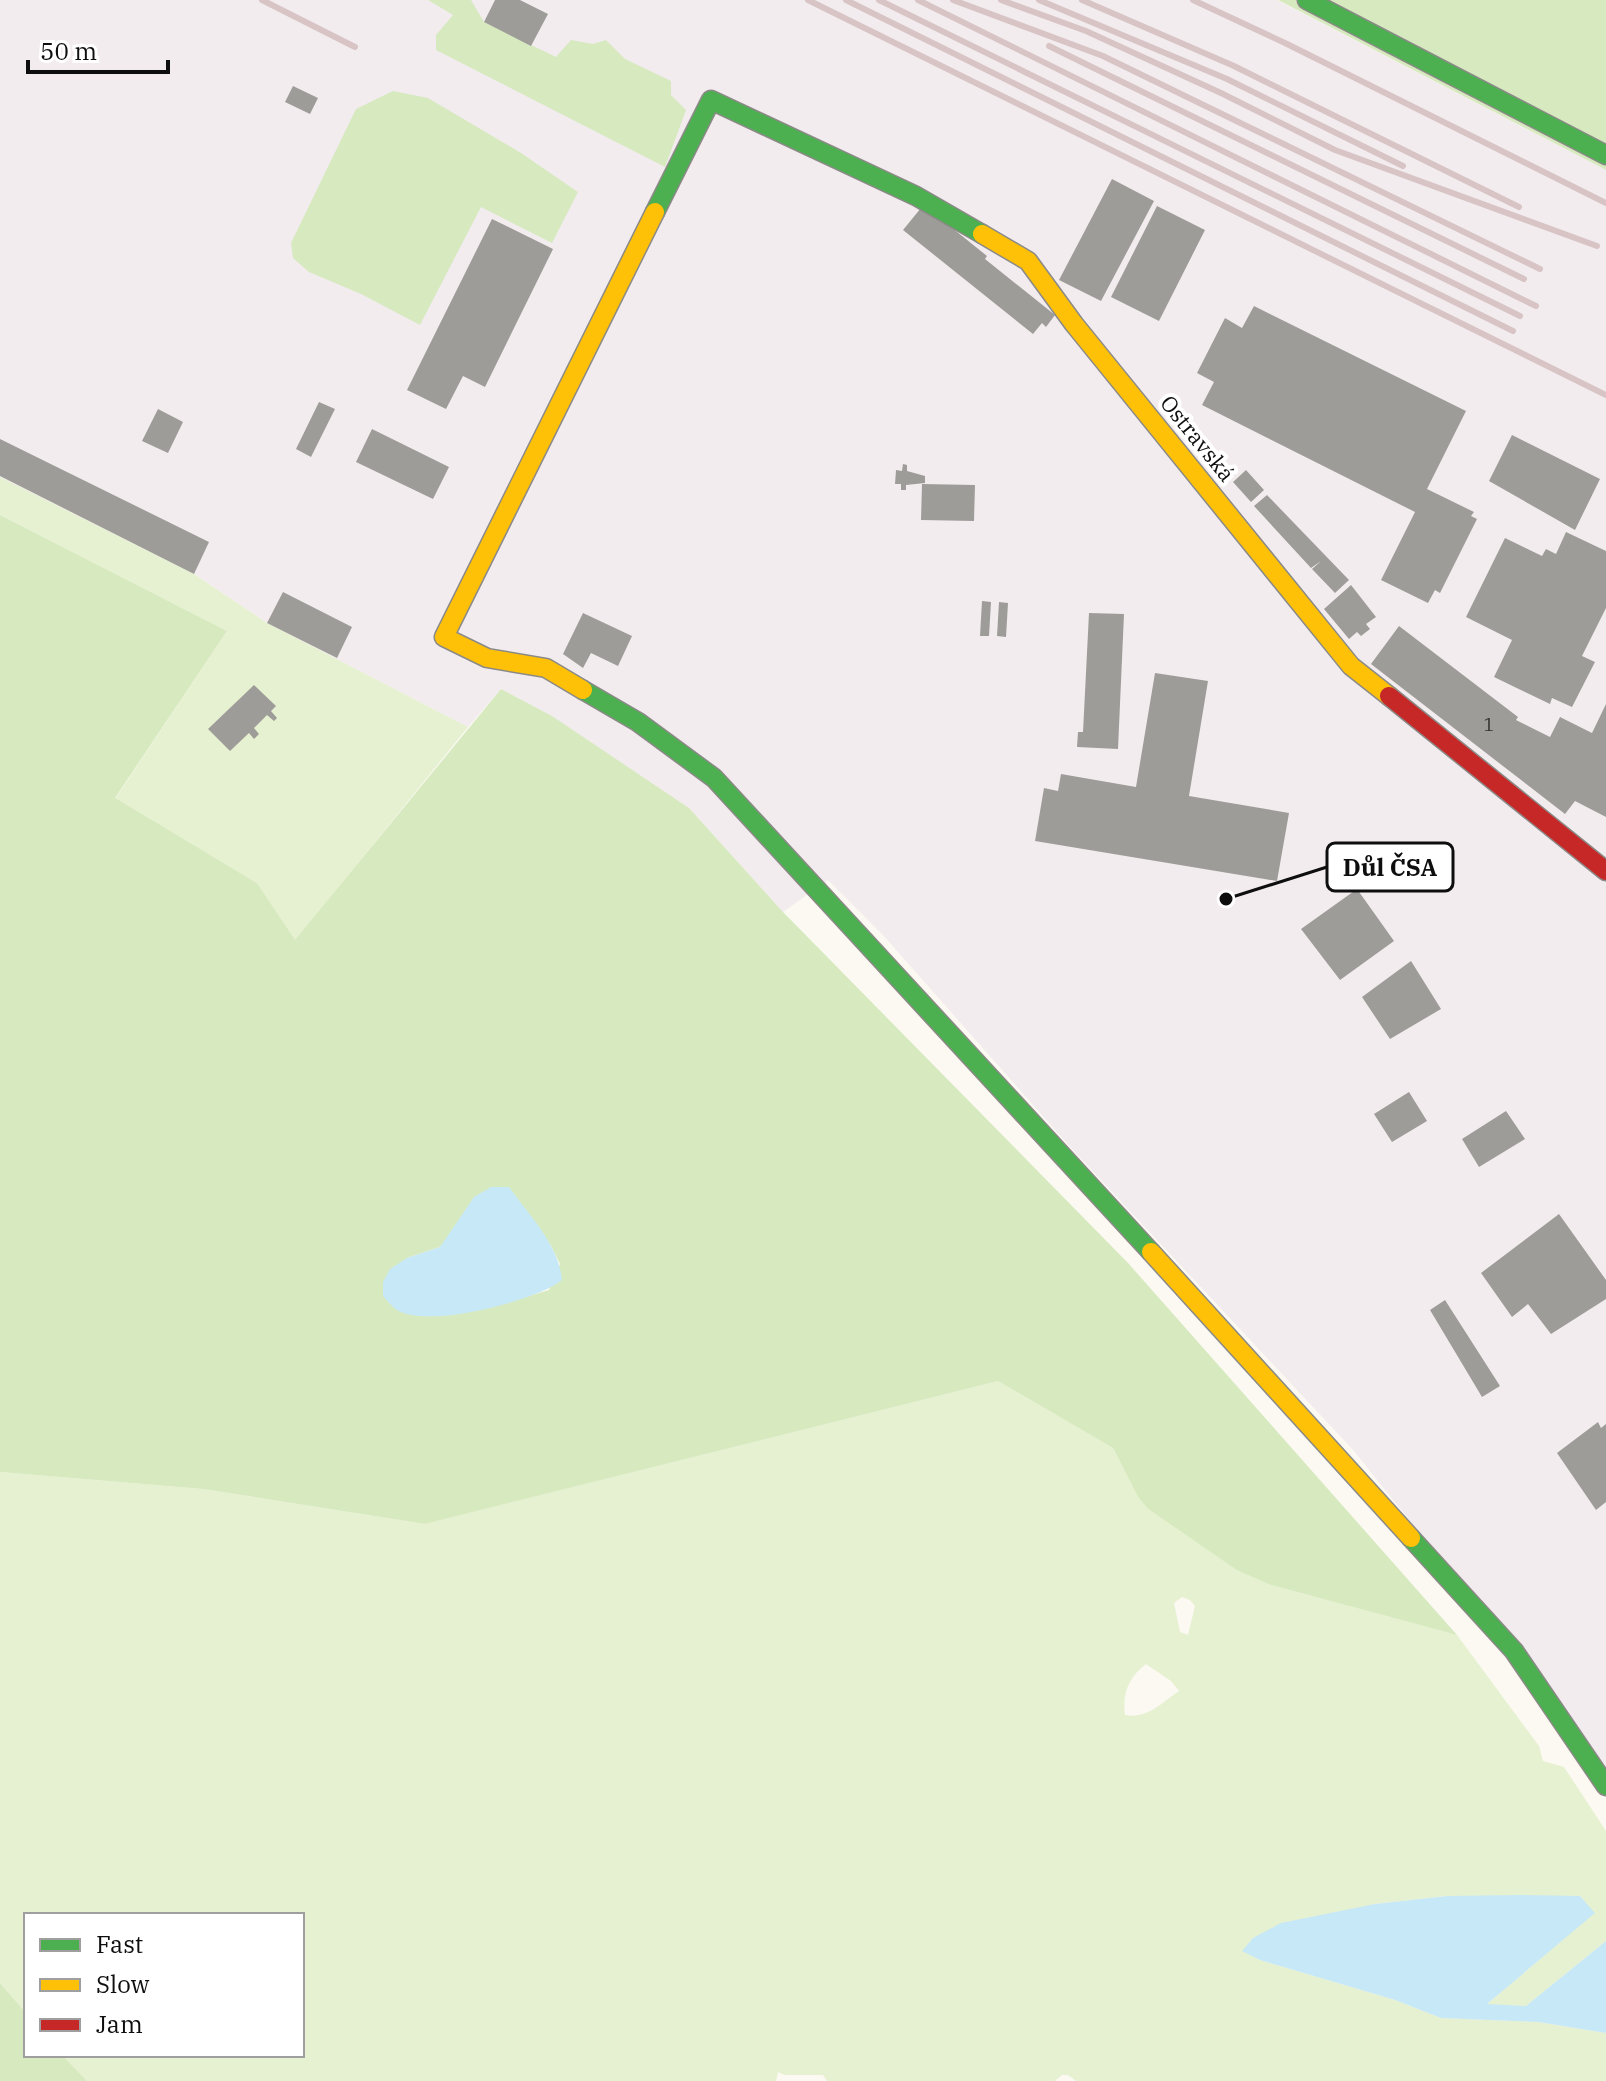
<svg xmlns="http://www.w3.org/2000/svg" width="1606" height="2081" font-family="'IBM Plex Serif',serif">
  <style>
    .industrial { fill: #f2ecef }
    .green { fill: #e6f1d1; fill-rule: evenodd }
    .forest { fill: #d7e9bf; fill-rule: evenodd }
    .water { fill: #c7e8f6 }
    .building { fill: #9e9c98 }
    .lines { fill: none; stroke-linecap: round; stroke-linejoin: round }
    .fast-casing { stroke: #8b8a87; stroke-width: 21 }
    .slow-casing { stroke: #8b8a87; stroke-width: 21 }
    .jam-casing { stroke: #8b8a87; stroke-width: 21 }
    .fast { stroke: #4caf50; stroke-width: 18 }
    .slow { stroke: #ffc107; stroke-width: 18 }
    .jam { stroke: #c62828; stroke-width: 18 }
    .rail { stroke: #d8c4c5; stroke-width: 6 }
    .labels { text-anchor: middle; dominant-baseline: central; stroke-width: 8; stroke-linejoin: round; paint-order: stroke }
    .number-label { font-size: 18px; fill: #323230 }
    .street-label { font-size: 22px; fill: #0e0e0e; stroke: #fff }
    .leader { fill: none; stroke: #0e0e0e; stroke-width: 3 }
    .callout-dot { fill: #0e0e0e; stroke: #fff; stroke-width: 3 }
    .callout { fill: #fff; stroke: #0e0e0e; stroke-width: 3 }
    .callout-label { font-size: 24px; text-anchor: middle; font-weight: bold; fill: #0e0e0e }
  </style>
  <rect width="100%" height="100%" fill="#fbf9f2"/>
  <!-- industrial -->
  <path class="industrial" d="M0 0H1277L1606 170V1786L1514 1651 1354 1451 1071 1148 883 935 828 880 783 912 689 808 551 716 501 689 468 727 267 623 194 574 0 478Z"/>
  <!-- green -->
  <path class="green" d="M0 477 194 574 267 623 468 727 295 941 257 883 115 799 227 631 0 515Z
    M998 1381 1113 1448 1138 1497 1147 1508 1271 1585 1457 1635 1539 1746 1543 1761 1564 1767 1606 1831V1941L1526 2006 1486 2005 1594 1913 1580 1896H1447L1375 1904 1253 1938 1243 1951 1260 1960 1395 2000 1441 2018 1538 2022 1606 2033V2081H1076L1068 2075H1062L1055 2081H827L823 2075H785L778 2072 776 2081H87L62 2055H302V1915H26V2013L0 1983V1472L203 1489 425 1524ZM1182 1597 1190 1600 1195 1606 1188 1635 1180 1632 1174 1603ZM1146 1664 1171 1681 1179 1691C1161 1703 1148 1719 1125 1715 1122 1693 1129 1677 1146 1664Z"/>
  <!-- forest -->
  <path class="forest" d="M428 0H471L484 22 556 57 571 40 593 44 606 40 625 59 671 81V95L686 110 665 167 436 50V35L453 15Z
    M1277 0H1606V170L1278 0Z
    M393 91 428 98 521 153 578 192 552 243 481 207 420 325 361 294 309 272 293 258 291 243 356 109Z
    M0 515 227 631 115 798 257 883 295 940 501 689 552 716 689 808 783 912 1128 1263 1457 1635 1271 1585 1237 1570 1147 1508 1138 1497 1113 1448 998 1381 425 1524 203 1489 0 1472ZM508 1187 550 1244 560 1264 549 1290C502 1304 466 1316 417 1315L407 1258 440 1247Z
    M0 1983 26 2013V2055H62L87 2081H0Z"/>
  <!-- water -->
  <path class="water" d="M491 1187H509C529 1215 559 1245 562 1280 536 1301 427 1329 397 1310 392 1307 387 1300 383 1296V1282L390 1269 407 1258 440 1247 474 1197Z
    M1520 1895 1580 1896 1595 1913 1487 2004 1526 2006 1606 1941V2033L1538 2022 1441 2018 1395 2000 1260 1960 1242 1951 1253 1938 1281 1923 1375 1904 1447 1896Z"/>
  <!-- building -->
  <path class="building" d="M495 0H520L548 14 531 46 484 22Z
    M293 86 318 98 310 114 285 102Z
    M1112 179 1154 201 1101 301 1059 280Z
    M1157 206 1205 230 1159 321 1111 297Z
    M921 208 941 219 987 256 985 259 1055 315 1046 327 1042 323 1033 334 903 230Z
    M492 219 553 249 485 387 463 376 446 409 407 390Z
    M1254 306 1466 411 1427 489 1474 512 1471 516 1477 519 1440 593 1435 590 1428 603 1381 580 1415 512 1202 405 1214 382 1197 373 1225 318 1242 328Z
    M319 402 335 409 311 457 296 449Z
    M158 409 183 422 168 453 142 441Z
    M372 429 449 467 433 499 356 462Z
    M1512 435 1600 479 1575 530 1489 481Z
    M0 439 209 542 194 574 0 476Z
    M903 464 907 465V471L925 476V483L906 485V490H901V484H895L896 470 902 471Z
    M1246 470 1264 490 1251 502 1233 482Z
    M922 484 975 485 974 521 921 520Z
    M1267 495 1349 580 1335 593 1312 569 1321 561 1311 568 1254 506Z
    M1566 532 1606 551V608L1582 656 1595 662 1572 707 1552 698 1550 704 1494 677 1512 640 1466 617 1505 538 1542 556 1546 549 1556 554Z
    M1351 585 1376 617 1366 624 1370 629 1361 636 1357 632 1349 639 1324 609Z
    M283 592 352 627 337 658 267 623Z
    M982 601 991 602 989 636H980Z
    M999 602 1008 603 1006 637 997 636Z
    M583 613 632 636 618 666 591 653 583 668 563 654Z
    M1089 613 1124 614 1118 749 1077 747 1078 732H1083Z
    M1399 626 1518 717 1516 720 1550 737 1560 717 1592 733 1606 704V817L1575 801 1565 814 1371 664Z
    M1155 673 1208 681 1189 796 1289 813 1277 881 1035 841 1044 788 1058 791 1061 774 1136 787Z
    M254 685 276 706 271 711 277 718 274 721 267 715 254 728 259 734 254 739 249 733 230 751 208 729Z
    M1357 889 1394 941 1340 980 1301 929Z
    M1411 961 1441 1009 1390 1039 1362 997Z
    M1409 1092 1427 1121 1392 1142 1374 1114Z
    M1506 1111 1525 1139 1479 1167 1462 1139Z
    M1559 1214 1606 1280V1299L1551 1334 1528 1304 1512 1317 1481 1273Z
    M1445 1300 1500 1386 1482 1397 1430 1310Z
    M1598 1422 1601 1428 1606 1424V1502L1596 1510 1557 1453Z"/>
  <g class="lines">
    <defs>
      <path id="fast" d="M1307 0 1606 155
        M655 212 711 100 916 196 982 234
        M583 690 638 722 714 778 1151 1252
        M1411 1538 1514 1651 1606 1786"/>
      <path id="slow" d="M982 234 1028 261 1074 324 1351 666 1389 696
        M583 690 546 668 487 658 444 637 655 212
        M1151 1252 1411 1538"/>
      <path id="jam" d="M1389 696 1606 871"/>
    </defs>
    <!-- fast casing -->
    <use href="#fast" class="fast-casing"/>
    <!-- slow casing -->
    <use href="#slow" class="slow-casing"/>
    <!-- jam casing -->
    <use href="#jam" class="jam-casing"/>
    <!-- fast -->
    <use href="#fast" class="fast"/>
    <!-- slow -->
    <use href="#slow" class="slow"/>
    <!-- jam -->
    <use href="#jam" class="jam"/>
    <!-- rail -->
    <path class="rail" d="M262 0 355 47
      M808 0 1606 395
      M846 0 1513 331
      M879 0 1520 316
      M918 0 1536 306
      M953 0 1103 56 1540 269
      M1001 0 1086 31 1221 93 1335 150 1597 246
      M1039 0 1227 79 1403 166
      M1082 0 1234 66 1519 207
      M1193 0 1285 43 1606 203
      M1049 46 1524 279"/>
  </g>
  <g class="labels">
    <!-- number labels -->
    <g class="number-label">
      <text x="1489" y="724">1</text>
    </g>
    <!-- street labels -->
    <g class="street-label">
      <text transform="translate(1198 438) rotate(51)">Ostravská</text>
    </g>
  </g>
  <!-- callouts -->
  <path class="leader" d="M1226 899L1327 867"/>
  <circle class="callout-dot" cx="1226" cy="899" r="8"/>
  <rect class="callout" x="1327" y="843" width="126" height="48" rx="8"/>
  <g class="callout-label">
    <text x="1390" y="876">Důl ČSA</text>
  </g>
  <!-- legend -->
  <rect x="24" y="1913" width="280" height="144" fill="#ffffff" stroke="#9f9f9f" stroke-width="2"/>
  <rect x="40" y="1939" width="40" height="12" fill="#4caf50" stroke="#9f9f9f" stroke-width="2"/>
  <text x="96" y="1953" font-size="24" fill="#0e0e0e">Fast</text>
  <rect x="40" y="1979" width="40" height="12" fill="#ffc107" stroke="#9f9f9f" stroke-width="2"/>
  <text x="96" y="1993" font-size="24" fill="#0e0e0e">Slow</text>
  <rect x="40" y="2019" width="40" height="12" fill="#c62828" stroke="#9f9f9f" stroke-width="2"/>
  <text x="96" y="2033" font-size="24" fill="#0e0e0e">Jam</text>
  <!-- scale -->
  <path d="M28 60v12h140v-12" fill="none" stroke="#0e0e0e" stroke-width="4"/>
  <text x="40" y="60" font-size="24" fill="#0e0e0e" stroke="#ffffff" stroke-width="6" paint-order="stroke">50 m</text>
</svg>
